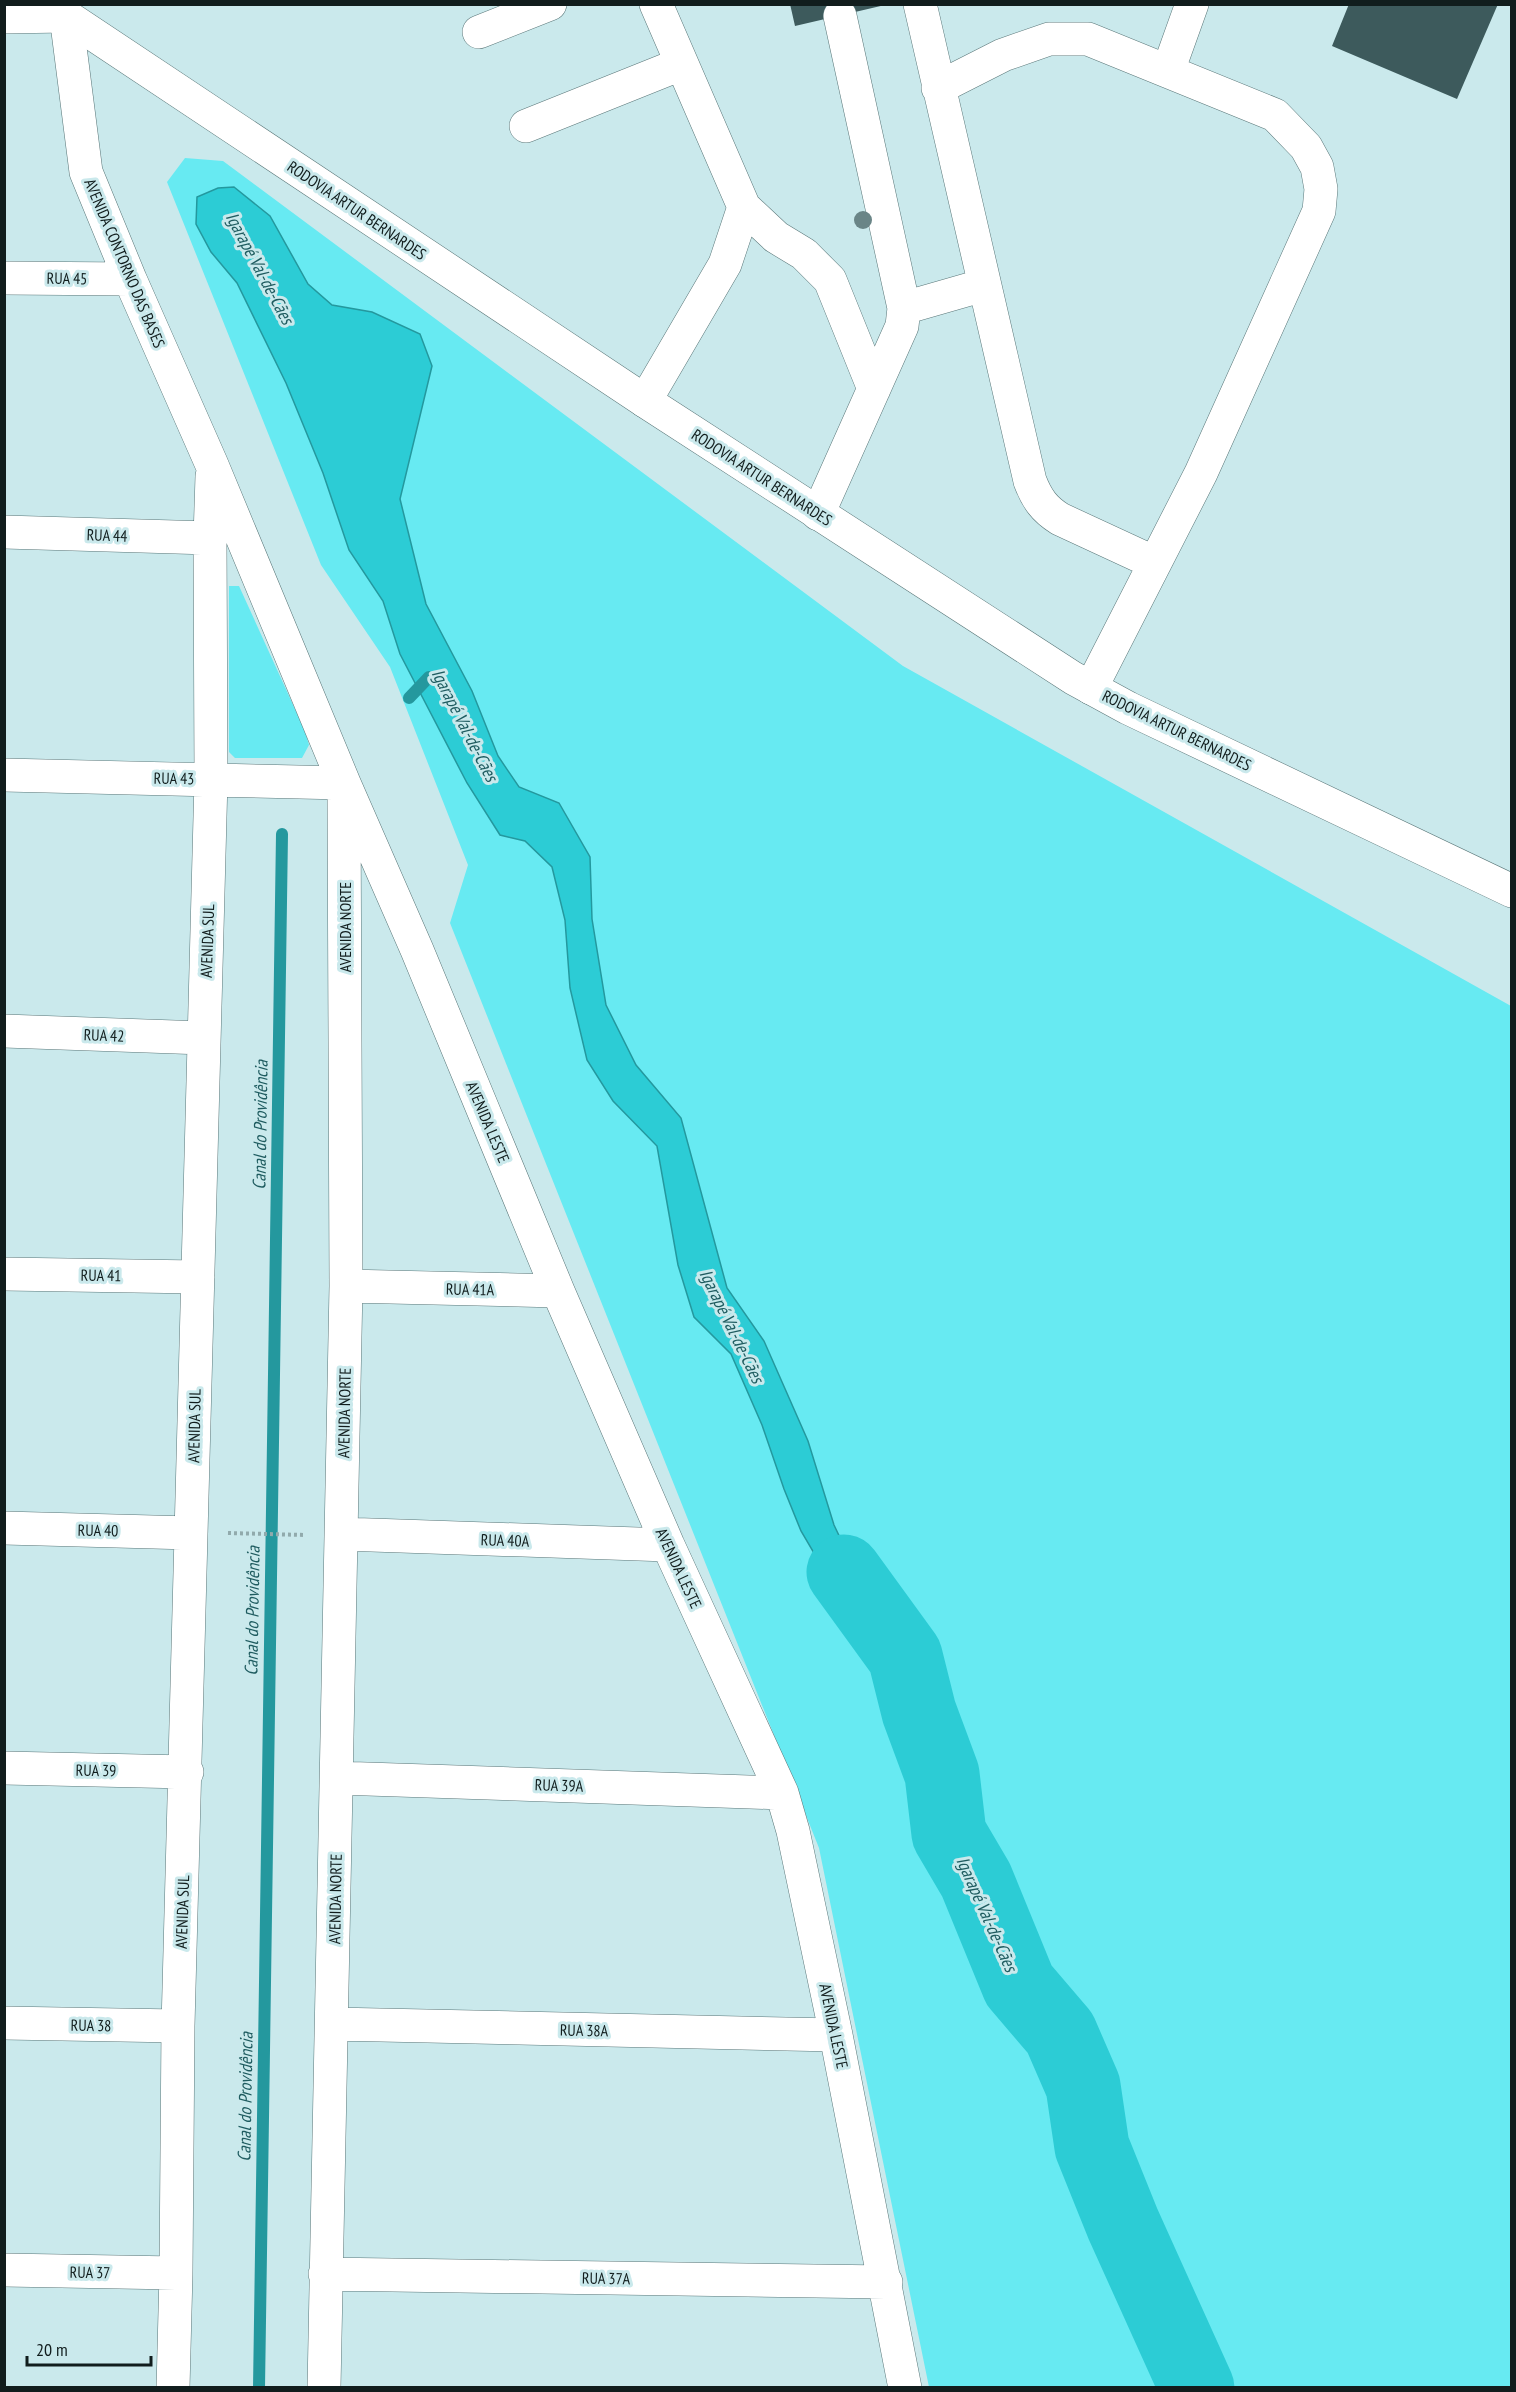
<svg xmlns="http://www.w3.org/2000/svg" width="1516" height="2392" font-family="'PT Sans Narrow',sans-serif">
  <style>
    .green { fill: #67eaf2 }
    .water { fill: #2cccd5; stroke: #24989e; stroke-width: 1.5 }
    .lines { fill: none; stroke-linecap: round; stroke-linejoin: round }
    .stream { stroke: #24989e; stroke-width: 12 }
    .river { stroke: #2cccd5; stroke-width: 75 }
    .building { fill: #3d5a5c }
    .minor-casing { stroke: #5a7779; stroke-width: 34 }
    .major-casing { stroke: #5a7779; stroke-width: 34 }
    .path { stroke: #91aaac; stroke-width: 4; stroke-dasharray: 3 3; stroke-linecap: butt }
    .minor { stroke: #fff; stroke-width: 33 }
    .major { stroke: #fff; stroke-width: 33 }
    .tree { fill: #6a8587 }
    .labels { text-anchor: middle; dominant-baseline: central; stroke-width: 6; stroke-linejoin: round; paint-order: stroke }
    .street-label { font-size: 16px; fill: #111d1d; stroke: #cae9ec }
    .water-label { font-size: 18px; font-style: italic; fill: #1f5c60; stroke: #cae9ec }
  </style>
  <rect width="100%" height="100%" fill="#cae9ec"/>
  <!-- green -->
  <path class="green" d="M185 158 223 161 903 666 1511 1006V2387H929L819 1848 450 923 468 865 390 667 321 565 167 182Z
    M229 586H239L305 731 309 745 302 758H235L229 752Z"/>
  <!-- water -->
  <path class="water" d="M234 187 270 216 308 284 332 305 372 312 420 334 432 366 400 499 426 604 472 691 498 756 519 787 559 803 590 857 592 919 606 1005 636 1065 681 1118 727 1288 764 1341 808 1441 834 1525 853 1565 905 1656 845 1606 801 1531 784 1489 762 1425 731 1354 694 1317 678 1265 657 1146 613 1101 587 1060 570 988 565 920 552 867 525 841 500 835 467 783 400 654 383 601 349 550 323 473 286 383 237 283 211 252 196 224 197 197 218 188Z"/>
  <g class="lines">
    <!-- stream -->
    <path class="stream" d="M409 698 429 677
      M259 2388 282 834"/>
    <!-- river -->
    <path class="river" d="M844 1572 905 1656 919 1712 942 1774 949 1834 976 1880 1019 1985 1060 2033 1083 2086 1092 2147 1123 2224 1197 2388"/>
  </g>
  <!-- building -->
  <path class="building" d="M790 4H885V5L795 26Z
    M1349 4H1498L1457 99 1332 46Z"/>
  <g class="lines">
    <defs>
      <path id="minor" d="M656 4 744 207 776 237 804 254 830 280 874 389
        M920 4 1030 481C1037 499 1044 509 1060 519L1155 563
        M4 17 66 16 86 172 130 279 212 465 344 783 417 950 558 1291 668 1545 782 1793 793 1831 836 2035 905 2388
        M479 32 550 4
        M1168 71 1192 4
        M938 88 1003 55 1049 39H1088L1275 115 1306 147 1317 167 1321 189 1319 211 1201 473 1091 688
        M526 126 681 64
        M4 278 130 279
        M904 308 984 285
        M645 401 725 264 744 207
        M818 514 902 326 904 308 840 16
        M4 532 210 538
        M4 775 344 783
        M4 1031 204 1038
        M4 1274 198 1277
        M346 1286 558 1291
        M4 1528 191 1533
        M342 1534 668 1545
        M4 1768 187 1772
        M337 1778 782 1793
        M4 2023 178 2026
        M333 2024 836 2035
        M4 2270 176 2273
        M325 2274 886 2282
        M173 2388 176 2273 178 2026 211 779 210 538 212 476
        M324 2388 346 1286 344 797"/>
      <path id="major" d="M48 4 645 401 1073 678 1128 708 1512 891"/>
    </defs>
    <!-- minor casing -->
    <use href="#minor" class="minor-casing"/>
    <!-- major casing -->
    <use href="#major" class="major-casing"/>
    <!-- path -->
    <path class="path" d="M228 1533 305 1535"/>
    <!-- minor -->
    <use href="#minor" class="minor"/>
    <!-- major -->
    <use href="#major" class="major"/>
  </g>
  <!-- trees -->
  <circle class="tree" cx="863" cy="220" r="9"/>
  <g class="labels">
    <!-- street labels -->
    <g class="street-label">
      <text transform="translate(357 210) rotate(34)">RODOVIA ARTUR BERNARDES</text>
      <text transform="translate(125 263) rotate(67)">AVENIDA CONTORNO DAS BASES</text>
      <text transform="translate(67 278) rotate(1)">RUA 45</text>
      <text transform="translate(762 477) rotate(33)">RODOVIA ARTUR BERNARDES</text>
      <text transform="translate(107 535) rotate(2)">RUA 44</text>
      <text transform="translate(1177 730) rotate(26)">RODOVIA ARTUR BERNARDES</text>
      <text transform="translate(174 778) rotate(1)">RUA 43</text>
      <text transform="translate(345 927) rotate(-90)">AVENIDA NORTE</text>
      <text transform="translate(207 941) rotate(-88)">AVENIDA SUL</text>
      <text transform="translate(104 1035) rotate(2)">RUA 42</text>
      <text transform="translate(488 1122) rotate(67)">AVENIDA LESTE</text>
      <text transform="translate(101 1275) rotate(1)">RUA 41</text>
      <text transform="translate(470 1289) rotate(1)">RUA 41A</text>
      <text transform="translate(344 1413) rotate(-89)">AVENIDA NORTE</text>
      <text transform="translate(194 1426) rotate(-89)">AVENIDA SUL</text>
      <text transform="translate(98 1530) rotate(1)">RUA 40</text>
      <text transform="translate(505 1540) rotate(2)">RUA 40A</text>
      <text transform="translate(679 1568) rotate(65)">AVENIDA LESTE</text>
      <text transform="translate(96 1770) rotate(1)">RUA 39</text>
      <text transform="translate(559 1785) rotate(2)">RUA 39A</text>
      <text transform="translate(335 1899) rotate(-89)">AVENIDA NORTE</text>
      <text transform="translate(182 1912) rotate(-88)">AVENIDA SUL</text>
      <text transform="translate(91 2025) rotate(1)">RUA 38</text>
      <text transform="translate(834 2026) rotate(78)">AVENIDA LESTE</text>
      <text transform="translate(584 2030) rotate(1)">RUA 38A</text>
      <text transform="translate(90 2272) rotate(1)">RUA 37</text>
      <text transform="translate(606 2278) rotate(1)">RUA 37A</text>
    </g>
    <!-- water labels -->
    <g class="water-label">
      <text transform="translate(260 268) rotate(62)">Igarapé Val-de-Cães</text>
      <text transform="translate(465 725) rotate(63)">Igarapé Val-de-Cães</text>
      <text transform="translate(260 1125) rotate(-89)">Canal do Providência</text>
      <text transform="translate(732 1326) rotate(64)">Igarapé Val-de-Cães</text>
      <text transform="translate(252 1611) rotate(-89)">Canal do Providência</text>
      <text transform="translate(987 1914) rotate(66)">Igarapé Val-de-Cães</text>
      <text transform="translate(245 2097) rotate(-89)">Canal do Providência</text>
    </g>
  </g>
  <!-- border -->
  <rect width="1516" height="2392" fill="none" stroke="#111d1d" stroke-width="12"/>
  <!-- scale -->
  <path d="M27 2356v9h124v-9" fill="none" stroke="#111d1d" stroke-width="3"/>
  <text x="36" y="2356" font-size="18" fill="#111d1d" stroke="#cae9ec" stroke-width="4.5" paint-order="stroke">20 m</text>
</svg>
